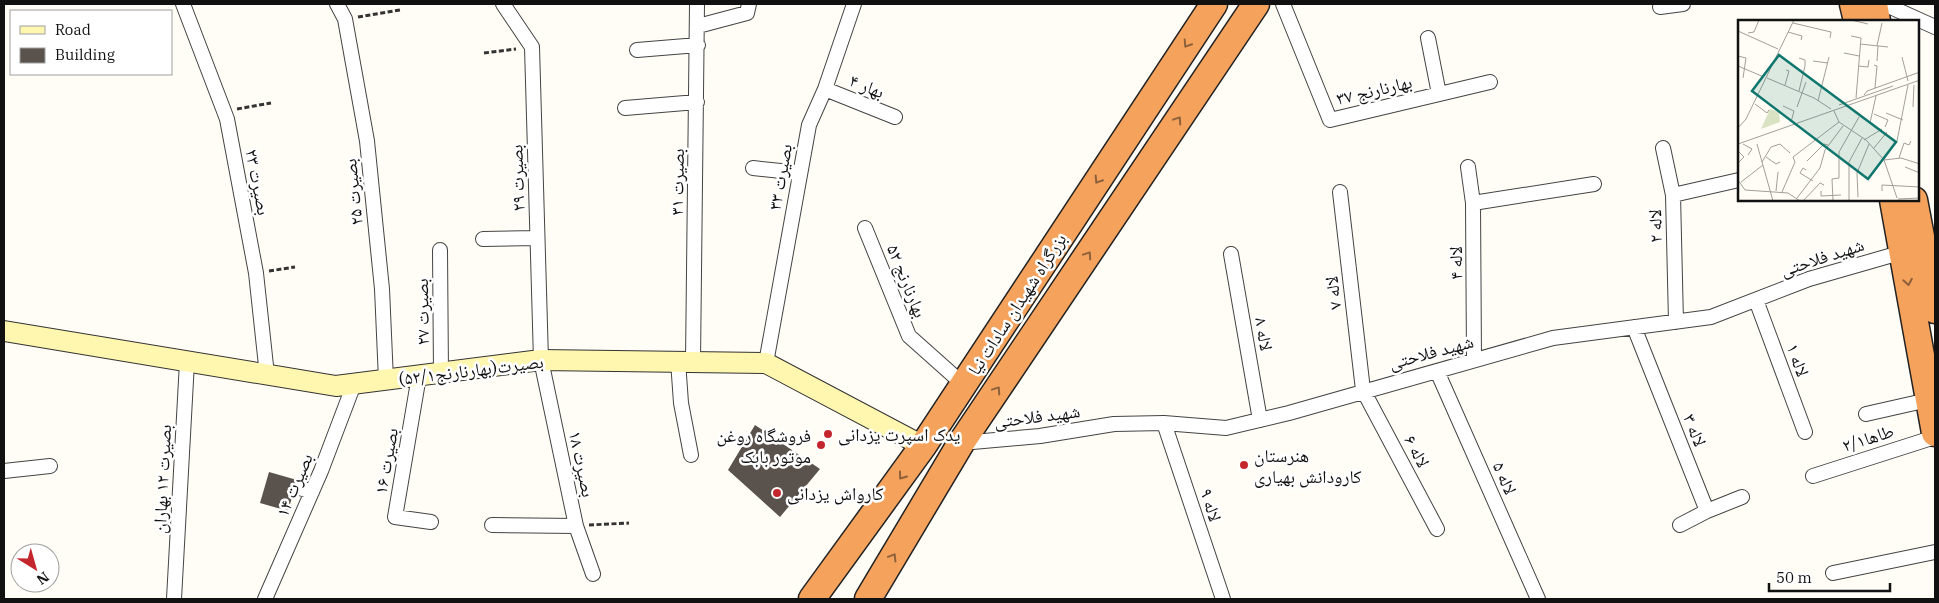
<svg xmlns="http://www.w3.org/2000/svg" width="1939" height="603" font-family="'IBM Plex Serif','Noto Naskh Arabic',serif">
  <style>
    .building { fill: #5a524d }
    .lines { fill: none; stroke-linecap: round; stroke-linejoin: round }
    .street-casing { stroke: #444; stroke-width: 16 }
    .secondary-casing { stroke: #333; stroke-width: 22 }
    .highway-casing { stroke: #222; stroke-width: 29 }
    .path { stroke: #333; stroke-width: 3; stroke-dasharray: 5 2.5; stroke-linecap: butt }
    .street { stroke: #fff; stroke-width: 14 }
    .secondary { stroke: #fff6b0; stroke-width: 20 }
    .highway { stroke: #f5a25d; stroke-width: 26 }
    .oneway { stroke: #8e613b }
    .poi-dot { fill: #c4262e; stroke: #fff; stroke-width: 2 }
    .labels { text-anchor: middle; dominant-baseline: central; stroke-width: 5; stroke-linejoin: round; paint-order: stroke }
    .street-label { font-size: 18px; fill: #111; stroke: #fff }
    .poi-label { font-size: 18px; fill: #111; stroke: #fff; text-anchor: start }
    .inset-road { fill: none; stroke: #a09f9a; stroke-width: 1 }
    .view { fill: #0f766e; fill-opacity: 0.15; stroke: #0f766e; stroke-width: 2.5 }
    .inset-edge { fill: none; stroke: #111; stroke-width: 2.5 }
  </style>
  <rect width="100%" height="100%" fill="#fffdf5"/>
  <!-- building -->
  <path class="building" d="M755 425 820 469 780 517 728 470Z
    M269 472 297 480 292 486 293 494 288 511 260 503Z"/>
  <g class="lines">
    <defs>
      <path id="street" d="M183 4 227 119 256 273 267 375
        M337 4 345 19 367 141 382 289 386 380
        M503 4 532 47 541 360 576 526 593 574
        M1283 4 1330 120 1490 82
        M1884 4 1935 27
        M1660 7 1683 4
        M698 26 747 13 749 4
        M1428 38 1439 94
        M637 50 698 45
        M825 89 895 117
        M625 108 697 102
        M1663 148 1673 195
        M1468 167 1473 203 1474 360
        M753 168 800 173
        M1340 192 1363 390 1437 529
        M1473 203 1594 184
        M865 228 909 336 964 385
        M483 239 537 238
        M440 250 441 373
        M1231 254 1260 420
        M1756 300 1805 432
        M1676 322 1673 195 1739 180
        M1634 327 1707 511 1742 497
        M678 361 681 403 691 455
        M693 361 697 4
        M766 363 809 125 825 89 854 4
        M1437 371 1538 599
        M419 376 395 517 431 522
        M1866 414 1928 400
        M1164 423 1223 599
        M961 443 1040 436 1114 424 1164 423 1226 428 1289 413 1553 338 1711 317 1809 279 1903 252
        M4 471 50 466
        M1813 476 1935 437
        M300 488 312 492
        M492 525 576 526
        M1680 525 1707 511
        M1833 573 1935 552
        M174 599 187 362
        M265 599 321 471 354 384"/>
      <path id="secondary" d="M4 331 336 386 541 360 766 363 923 446"/>
      <path id="highway" d="M1853 4 1857 21
        M1874 4 1877 21
        M1893 200 1935 433
        M1914 200 1935 310
        M812 599 923 446 1214 4
        M868 599 961 443 1256 4"/>
    </defs>
    <!-- street casing -->
    <use href="#street" class="street-casing"/>
    <!-- secondary casing -->
    <use href="#secondary" class="secondary-casing"/>
    <!-- highway casing -->
    <use href="#highway" class="highway-casing"/>
    <!-- path -->
    <path class="path" d="M358 17 400 10
      M484 53 516 49
      M237 109 271 103
      M269 271 295 267
      M589 525 629 523"/>
    <!-- street -->
    <use href="#street" class="street"/>
    <!-- secondary -->
    <use href="#secondary" class="secondary"/>
    <!-- highway -->
    <use href="#highway" class="highway"/>
  </g>
  <!-- one-way arrows -->
  <defs><path id="oneway-chevron" d="M-2-3.5L2.5 0L-2 3.5" fill="none" stroke-width="1.6" stroke-linecap="round" stroke-linejoin="round" transform="scale(1.25)"/></defs>
  <g class="oneway">
    <use href="#oneway-chevron" transform="translate(1187 44) rotate(123)"/>
    <use href="#oneway-chevron" transform="translate(1178 120) rotate(-56)"/>
    <use href="#oneway-chevron" transform="translate(1098 180) rotate(123)"/>
    <use href="#oneway-chevron" transform="translate(1088 255) rotate(-56)"/>
    <use href="#oneway-chevron" transform="translate(1908 282) rotate(80)"/>
    <use href="#oneway-chevron" transform="translate(997 390) rotate(-56)"/>
    <use href="#oneway-chevron" transform="translate(902 476) rotate(126)"/>
    <use href="#oneway-chevron" transform="translate(893 557) rotate(-59)"/>
  </g>
  <!-- markers -->
  <g class="poi-dot">
    <circle cx="828" cy="434" r="5"/>
    <circle cx="821" cy="445" r="5"/>
    <circle cx="1244" cy="465" r="5"/>
    <circle cx="777" cy="493" r="5"/>
  </g>
  <g class="labels">
    <!-- street labels -->
    <g class="street-label">
      <text transform="translate(867 86) rotate(22)">بهار ۴</text>
      <text transform="translate(1374 90) rotate(-13)">بهارنارنج ۳۷</text>
      <text transform="translate(780 177) rotate(-80)">بصیرت ۳۳</text>
      <text transform="translate(517 178) rotate(-92)">بصیرت ۲۹</text>
      <text transform="translate(258 182) rotate(79)">بصیرت ۲۳</text>
      <text transform="translate(677 182) rotate(-89)">بصیرت ۳۱</text>
      <text transform="translate(353 192) rotate(-96)">بصیرت ۲۵</text>
      <text transform="translate(1655 226) rotate(-91)">لاله ۲</text>
      <text transform="translate(1822 257) rotate(-18)">شهید فلاحتی</text>
      <text transform="translate(1455 263) rotate(-90)">لاله ۴</text>
      <text transform="translate(907 281) rotate(68)">بهارنارنج ۵۲</text>
      <text transform="translate(1333 293) rotate(-97)">لاله ۷</text>
      <text transform="translate(1017 304) rotate(-57)">بزرگراه شهیدان سادات نیا</text>
      <text transform="translate(422 312) rotate(-91)">بصیرت ۲۷</text>
      <text transform="translate(1264 334) rotate(80)">لاله ۸</text>
      <text transform="translate(1431 352) rotate(-15)">شهید فلاحتی</text>
      <text transform="translate(1798 360) rotate(70)">لاله ۱</text>
      <text transform="translate(471 370) rotate(-7)">بصیرت(بهارنارنج۵۲/۱)</text>
      <text transform="translate(1037 416) rotate(-7)">شهید فلاحتی</text>
      <text transform="translate(1695 430) rotate(68)">لاله ۳</text>
      <text transform="translate(1868 438) rotate(-18)">طاها۲/۱</text>
      <text transform="translate(1417 451) rotate(62)">لاله ۶</text>
      <text transform="translate(386 461) rotate(-80)">بصیرت ۱۶</text>
      <text transform="translate(582 464) rotate(78)">بصیرت ۱۸</text>
      <text transform="translate(1505 478) rotate(66)">لاله ۵</text>
      <text transform="translate(162 479) rotate(-87)">بصیرت ۱۲ بهاران</text>
      <text transform="translate(294 485) rotate(-67)">بصیرت ۱۴</text>
      <text transform="translate(1211 505) rotate(72)">لاله ۹</text>
    </g>
    <!-- poi labels -->
    <g class="poi-label">
      <text x="838" y="434">یدک اسپرت یزدانی</text>
      <text x="811" y="435" text-anchor="end">فروشگاه روغن<tspan x="811" dy="21">موتور بابک</tspan></text>
      <text x="1254" y="455">هنرستان<tspan x="1254" dy="21">کارودانش بهیاری</tspan></text>
      <text x="787" y="493">کارواش یزدانی</text>
    </g>
  </g>
  <!-- overview -->
  <g transform="translate(1738 20)">
    <rect width="181" height="181" fill="#fffdf5"/>
    <path d="M32 89 41 92 42 102 23 109Z" fill="#d9e3c4"/>
    <path class="inset-road" d="M113 0 130 4M55 3 93 12 92 18M0 11 40 29M50 12 64 16 63 20M10 13 16 12 21 0M113 16 123 18 118 78M122 24 150 27M139 26 144 3M106 33 121 36M0 36 8 38 5 58M164 37 170 61M75 41 90 43M139 41 140 26M136 45 139 46 137 68M0 46 26 57M120 46 130 47 131 40M29 58 76 78 93 89M47 65 51 51 48 50M61 71 67 46V40L61 38M126 75 129 71 182 52M80 81 91 37M17 84 29 93 31 90M101 85 155 66M45 86 56 91 53 102M59 87 68 62M175 87 176 65M96 91 101 102 128 120 146 140 159 178M148 93 165 100M136 94 150 100 147 107M137 107 132 103 138 76M0 108 8 99 56 0M126 120 144 109M0 124 182 60M5 124 14 129 10 135M19 124 35 181M136 128 149 112M0 131 6 137 0 143M28 137 38 144 42 142M161 138 166 123 171 125 173 121M146 139 159 121 170 65M146 140 163 138 182 144M69 141 86 124 90 125M24 142 33 127 42 124 52 133M167 147 182 153M68 150 65 148 62 153 75 161M0 160 7 170 50 173 62 181M3 162 25 145M38 171 40 152M83 171V176L103 175M144 171V165L182 167M44 172 57 142 55 137 101 102M120 177 119 153 131 124M59 178 82 148 87 130 105 106M160 179 182 178M65 181 82 163 86 165M95 181 94 159 101 158V132L121 97M111 181V142L124 118"/>
    <path class="view" d="M41 35 158 122 130 159 14 71Z"/>
    <rect width="181" height="181" class="inset-edge"/>
  </g>
  <!-- border -->
  <rect width="1939" height="603" fill="none" stroke="#111111" stroke-width="10"/>
  <!-- legend -->
  <rect x="10" y="10" width="162" height="65" fill="#ffffff" stroke="#a0a0a0"/>
  <rect x="20" y="26" width="25" height="8" fill="#fff6b0" stroke="#a0a0a0"/>
  <text x="55" y="35" font-size="15" fill="#111111">Road</text>
  <rect x="20" y="48" width="25" height="15" fill="#5a524d" stroke="#a0a0a0"/>
  <text x="55" y="60" font-size="15" fill="#111111">Building</text>
  <!-- north arrow -->
  <g transform="translate(35 568) rotate(143)"><circle r="24" fill="#ffffff" stroke="#a0a0a0"/>
  <path d="M0-4L9 19L0 12L-9 19Z" fill="#c4262e"/>
  <text y="-8" font-size="14" font-weight="bold" text-anchor="middle" fill="#111111">N</text>
  </g>
  <!-- scale -->
  <path d="M1769 583v8h121v-8" fill="none" stroke="#111111" stroke-width="2.5"/>
  <text x="1776" y="583" font-size="15" fill="#111111" stroke="#ffffff" stroke-width="4" paint-order="stroke">50 m</text>
</svg>
